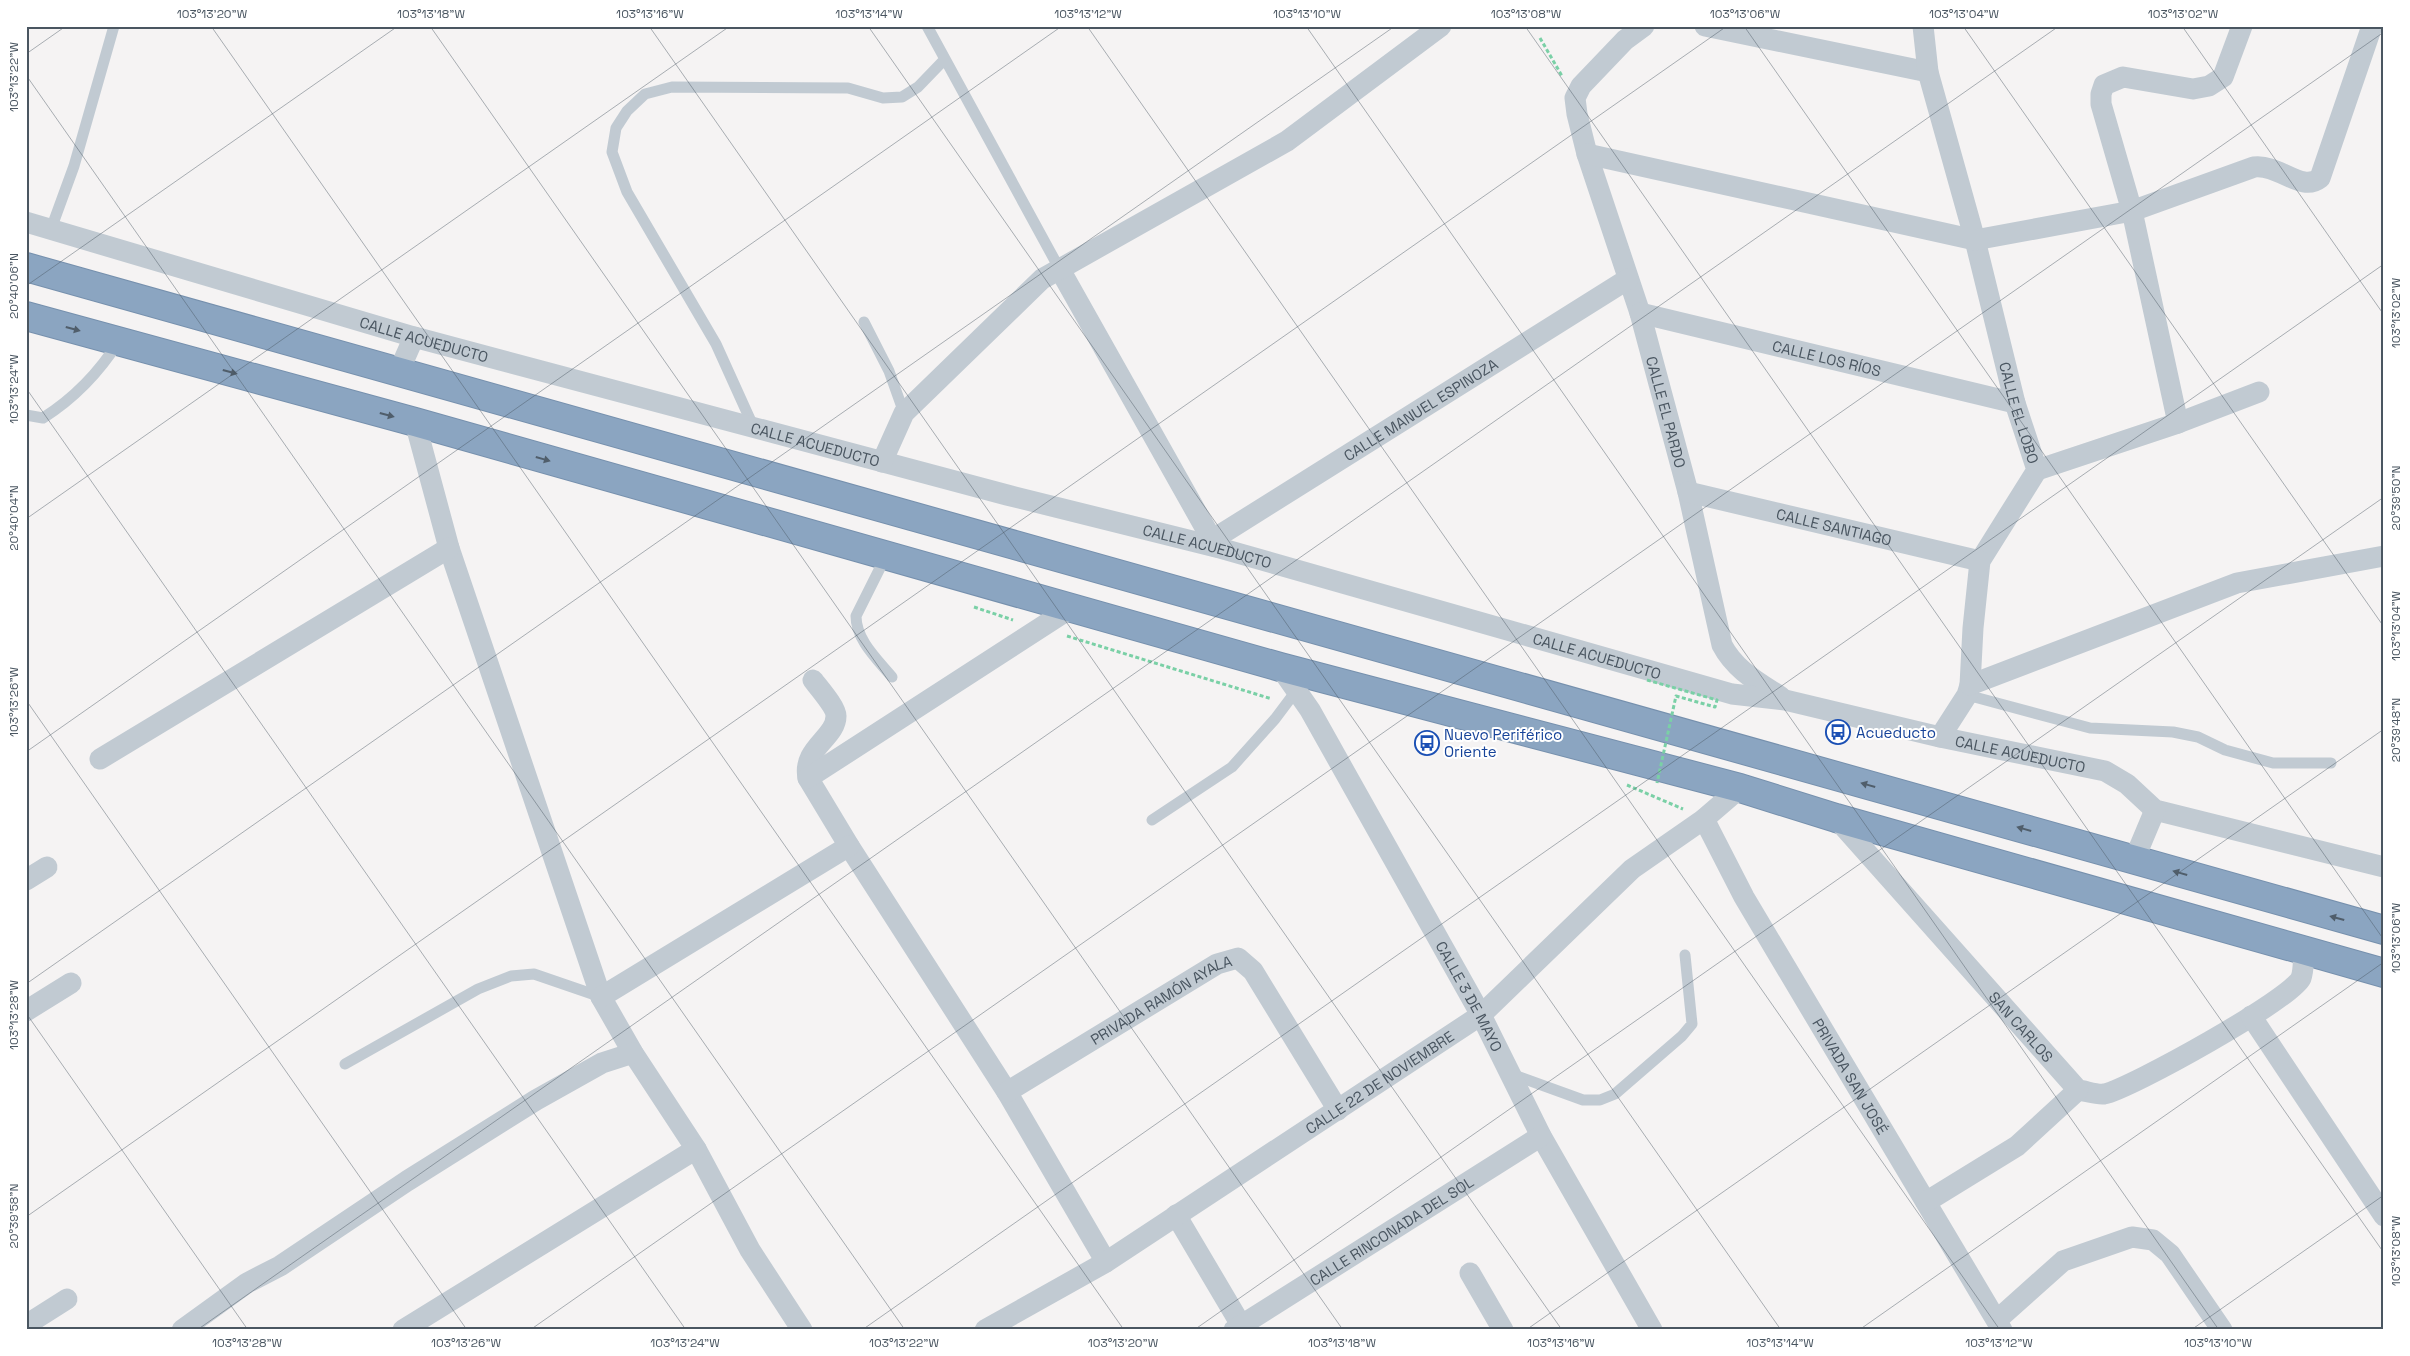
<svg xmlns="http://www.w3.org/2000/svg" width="2410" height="1356" font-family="'Space Grotesk',sans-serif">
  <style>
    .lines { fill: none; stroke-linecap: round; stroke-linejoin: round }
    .highway-casing { stroke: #7690ad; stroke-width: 30 }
    .path { stroke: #7ad0a6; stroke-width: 3; stroke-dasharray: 4 2.5; stroke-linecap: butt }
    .lane { stroke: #c1cad2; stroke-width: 11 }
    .street { stroke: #c1cad2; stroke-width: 21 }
    .highway { stroke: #8ba5c1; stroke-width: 28 }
    .path-bridge { stroke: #7ad0a6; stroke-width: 3; stroke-dasharray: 4 2.5; stroke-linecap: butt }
    .oneway { fill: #505e6b }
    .ticks { fill: none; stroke: #4a5661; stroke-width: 1; stroke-opacity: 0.45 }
    .labels { text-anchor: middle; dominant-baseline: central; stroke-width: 4; stroke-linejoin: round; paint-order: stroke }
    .street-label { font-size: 15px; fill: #4a5661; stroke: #fff }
    .transit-label { font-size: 15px; fill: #164399; stroke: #fff; text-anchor: start }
    .neatline { fill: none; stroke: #4a5661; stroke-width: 2 }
    .ticks-label { font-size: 12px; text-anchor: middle; fill: #4a5661 }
  </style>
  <rect width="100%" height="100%" fill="#f5f3f3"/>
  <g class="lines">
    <defs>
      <path id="highway" d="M26 267 2384 930
        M26 316 415 422 1280 667 1740 788 1836 818 2384 973"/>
    </defs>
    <!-- highway casing -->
    <use href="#highway" class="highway-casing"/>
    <!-- path -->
    <path class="path" d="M1540 38 1562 76
      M974 607 1013 620
      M1067 636 1272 699
      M1627 785 1683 809"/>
    <!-- lane -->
    <path class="lane" d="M927 26 1059 268
      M51 229 74 166 114 26
      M864 322 889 371 904 413
      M26 415 43 418C73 399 100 371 119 341
      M754 428 716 344 627 192 612 152 616 128 627 111 645 94 672 87 848 88 883 98 902 97 918 87 945 59
      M886 556 856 616C856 640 877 659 892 677
      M1967 695 2090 728 2173 732 2198 737 2225 750 2273 763H2331
      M1152 820 1232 767 1275 719 1296 691
      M345 1064 478 989 511 976 534 974 601 997
      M1511 1074 1583 1100H1600L1615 1094 1682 1036 1692 1024 1685 955"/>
    <!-- street -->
    <g class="street">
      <path id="s1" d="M1644 26 1625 40 1581 86 1575 98 1577 114 1587 154 1640 313 1688 492 1722 645C1735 670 1758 682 1781 697"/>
      <path d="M1705 26 1928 72"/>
      <path id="s2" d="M1923 26 1928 72 1975 240 2015 403 2037 470 1980 561 1973 628 1970 685 1967 695 1940 737"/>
      <path d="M1587 154 1975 240 2132 211 2254 167C2280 164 2301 193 2320 178L2372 26"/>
      <path id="s3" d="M26 222 414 337 1007 495 1216 547 1732 694 1785 700 1940 737 2105 771 2127 784 2155 810 2384 867"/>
      <path d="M1059 268 1216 547"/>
      <path id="s4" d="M1640 313 2015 403"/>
      <path d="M399 371 414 337"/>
      <path d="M415 422 449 548 601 997 633 1053 696 1149 750 1250 802 1330"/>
      <path d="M2178 423 2132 211 2101 104V94L2104 85 2123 77 2193 89 2209 86 2223 77 2242 26"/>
      <path d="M882 462 904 413 1042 279 1287 141 1441 26"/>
      <path d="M2037 470 2178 423 2259 392"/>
      <path id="s5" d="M1688 492 1980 561"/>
      <path id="s6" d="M1212 540 1628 279"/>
      <path id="s7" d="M1280 667 1310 710 1481 1015 1541 1136 1652 1330"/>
      <path d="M813 680C818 687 836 707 836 716 836 738 802 748 808 778L849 846 1007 1092 1106 1262"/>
      <path d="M1970 685 2237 583 2384 556"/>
      <path d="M100 759 449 548"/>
      <path d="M808 778 1071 608"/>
      <path id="s8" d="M1836 818 2078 1090C2086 1091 2097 1095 2104 1094 2130 1089 2293 998 2301 978 2304 970 2303 959 2304 951"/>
      <path id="s9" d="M1704 819 1744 897 2002 1330"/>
      <path d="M2134 860 2155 810"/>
      <path d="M26 880 47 867"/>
      <path d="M601 997 849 846"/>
      <path d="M26 1011 71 983"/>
      <path d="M2251 1016 2384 1216"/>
      <path id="s10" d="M1007 1092 1217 964 1238 958 1253 971 1338 1110"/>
      <path d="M1926 1202 2017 1146 2078 1090"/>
      <path d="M1176 1215 1244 1330"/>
      <path d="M1470 1273 1503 1330"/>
      <path d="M1997 1320 2063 1261 2132 1237 2153 1240 2170 1254 2222 1330"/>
      <path d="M26 1325 67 1299"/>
      <path d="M182 1330 247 1283 280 1266 407 1181 536 1100 602 1063 633 1053"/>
      <path d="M403 1330 696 1149"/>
      <path id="s11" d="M985 1330 1106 1262 1481 1015 1632 869 1704 819 1740 788"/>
      <path id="s12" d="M1234 1330 1541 1136"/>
    </g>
    <!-- highway -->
    <use href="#highway" class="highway"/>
    <!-- path-bridge -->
    <path class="path-bridge" d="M1647 680 1717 700 1715 707 1676 696 1657 783"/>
  </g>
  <!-- one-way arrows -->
  <defs><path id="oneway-solid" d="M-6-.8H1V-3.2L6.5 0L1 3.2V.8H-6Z" transform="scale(1.25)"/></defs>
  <g class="oneway">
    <use href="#oneway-solid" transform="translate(73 329) rotate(15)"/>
    <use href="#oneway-solid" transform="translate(230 372) rotate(15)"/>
    <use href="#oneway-solid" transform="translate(387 415) rotate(15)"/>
    <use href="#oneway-solid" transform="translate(543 459) rotate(16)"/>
    <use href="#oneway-solid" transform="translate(1868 785) rotate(-164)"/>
    <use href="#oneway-solid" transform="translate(2024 829) rotate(-164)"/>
    <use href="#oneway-solid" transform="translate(2180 873) rotate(-164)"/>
    <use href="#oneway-solid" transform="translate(2337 918) rotate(-165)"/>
  </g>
  <!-- ticks -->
  <path class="ticks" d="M211 26 1124 1330M430 26 1343 1330M649 26 1562 1330M868 26 1781 1330M1087 26 2000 1330M1306 26 2219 1330M1525 26 2384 1253M1744 26 2384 940M1963 26 2384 627M2182 26 2384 315M26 54 66 26M26 75 905 1330M26 286 398 26M26 388 686 1330M26 519 730 26M26 700 467 1330M26 752 1062 26M26 984 1395 26M26 1013 248 1330M26 1217 1727 26M26 1326 29 1330M197 1330 2059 26M530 1330 2384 32M862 1330 2384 264M1194 1330 2384 497M1526 1330 2384 729M1859 1330 2384 962M2191 1330 2384 1195"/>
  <!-- icons -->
  <defs>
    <symbol id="bus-ring" viewBox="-11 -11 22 22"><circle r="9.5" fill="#fff" stroke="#1a4fb4" stroke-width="1.5"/><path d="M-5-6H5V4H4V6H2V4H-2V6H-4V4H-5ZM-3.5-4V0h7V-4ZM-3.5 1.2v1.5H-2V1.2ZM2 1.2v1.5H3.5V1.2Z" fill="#1a4fb4"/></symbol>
  </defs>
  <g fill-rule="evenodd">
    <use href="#bus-ring" x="1824" y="718" width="28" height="28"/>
    <use href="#bus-ring" x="1413" y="729" width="28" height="28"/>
  </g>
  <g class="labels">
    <!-- street labels -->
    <g class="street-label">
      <text stroke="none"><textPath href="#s3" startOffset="415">CALLE ACUEDUCTO</textPath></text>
      <text stroke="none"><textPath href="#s4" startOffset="192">CALLE LOS RÍOS</textPath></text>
      <text stroke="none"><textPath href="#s6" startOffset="246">CALLE MANUEL ESPINOZA</textPath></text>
      <text stroke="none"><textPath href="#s1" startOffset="428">CALLE EL PARDO</textPath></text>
      <text stroke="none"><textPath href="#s2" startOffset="399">CALLE EL LOBO</textPath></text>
      <text stroke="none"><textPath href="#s3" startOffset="820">CALLE ACUEDUCTO</textPath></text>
      <text stroke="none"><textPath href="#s5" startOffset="150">CALLE SANTIAGO</textPath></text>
      <text stroke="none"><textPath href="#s3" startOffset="1225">CALLE ACUEDUCTO</textPath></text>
      <text stroke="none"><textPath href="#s3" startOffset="1630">CALLE ACUEDUCTO</textPath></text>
      <text stroke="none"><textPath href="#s3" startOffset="2065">CALLE ACUEDUCTO</textPath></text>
      <text stroke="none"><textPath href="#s7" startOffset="380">CALLE 3 DE MAYO</textPath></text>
      <text stroke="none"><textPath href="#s10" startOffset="180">PRIVADA RAMÓN AYALA</textPath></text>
      <text stroke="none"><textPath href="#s8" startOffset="279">SAN CARLOS</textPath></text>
      <text stroke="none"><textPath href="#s9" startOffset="296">PRIVADA SAN JOSÉ</textPath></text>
      <text stroke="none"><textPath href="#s11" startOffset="466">CALLE 22 DE NOVIEMBRE</textPath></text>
      <text stroke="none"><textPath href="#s12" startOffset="186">CALLE RINCONADA DEL SOL</textPath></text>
    </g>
    <!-- transit labels -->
    <g class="transit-label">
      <text x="1856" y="732">Acueducto</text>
      <text x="1444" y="734">Nuevo Periférico<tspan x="1444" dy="17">Oriente</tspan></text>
    </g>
  </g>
  <!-- border -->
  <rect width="2410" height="1356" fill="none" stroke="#ffffff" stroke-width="55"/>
  <rect x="28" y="28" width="2354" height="1300" class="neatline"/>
  <g class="ticks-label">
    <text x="212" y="18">103°13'20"W</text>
    <text x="431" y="18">103°13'18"W</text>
    <text x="650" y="18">103°13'16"W</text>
    <text x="869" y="18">103°13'14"W</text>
    <text x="1088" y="18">103°13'12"W</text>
    <text x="1307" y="18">103°13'10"W</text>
    <text x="1526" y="18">103°13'08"W</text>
    <text x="1745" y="18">103°13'06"W</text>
    <text x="1964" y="18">103°13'04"W</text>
    <text x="2183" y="18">103°13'02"W</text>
    <text transform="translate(14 77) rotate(-90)" y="4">103°13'22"W</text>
    <text transform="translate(14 286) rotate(-90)" y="4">20°40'06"N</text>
    <text transform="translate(2396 313) rotate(-90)" y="4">103°13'02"W</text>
    <text transform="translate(14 389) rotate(-90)" y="4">103°13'24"W</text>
    <text transform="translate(2396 498) rotate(-90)" y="4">20°39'50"N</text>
    <text transform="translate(14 518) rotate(-90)" y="4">20°40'04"N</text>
    <text transform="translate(2396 626) rotate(-90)" y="4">103°13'04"W</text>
    <text transform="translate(14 702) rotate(-90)" y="4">103°13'26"W</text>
    <text transform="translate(2396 730) rotate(-90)" y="4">20°39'48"N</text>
    <text transform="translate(2396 938) rotate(-90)" y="4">103°13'06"W</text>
    <text transform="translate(14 1015) rotate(-90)" y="4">103°13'28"W</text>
    <text transform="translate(14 1216) rotate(-90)" y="4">20°39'58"N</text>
    <text transform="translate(2396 1251) rotate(-90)" y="4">103°13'08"W</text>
    <text x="247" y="1347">103°13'28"W</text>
    <text x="466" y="1347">103°13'26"W</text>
    <text x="685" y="1347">103°13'24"W</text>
    <text x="904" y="1347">103°13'22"W</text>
    <text x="1123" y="1347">103°13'20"W</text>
    <text x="1342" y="1347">103°13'18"W</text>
    <text x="1561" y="1347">103°13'16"W</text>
    <text x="1780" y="1347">103°13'14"W</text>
    <text x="1999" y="1347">103°13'12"W</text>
    <text x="2218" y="1347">103°13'10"W</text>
  </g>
</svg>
